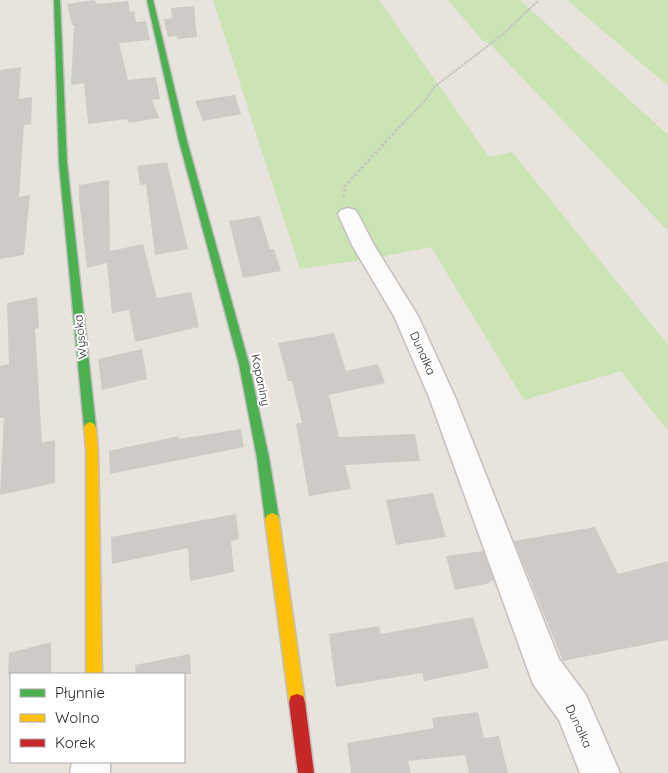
<svg xmlns="http://www.w3.org/2000/svg" width="668" height="773" font-family="Quicksand,sans-serif">
  <style>
    .green { fill: #cbe4b4 }
    .building { fill: #cecbc7 }
    .lines { fill: none; stroke-linecap: round; stroke-linejoin: round }
    .street-casing { stroke: #c1bfbf; stroke-width: 3 }
    .fast-casing { stroke: #c1bfbf; stroke-width: 3 }
    .slow-casing { stroke: #c1bfbf; stroke-width: 3 }
    .jam-casing { stroke: #c1bfbf; stroke-width: 3 }
    .path-far1 { stroke: #c4c4c3; stroke-width: 2; stroke-dasharray: 2.5 1; stroke-linecap: butt }
    .path { stroke: #c4c4c3; stroke-width: 2.5; stroke-dasharray: 3 2; stroke-linecap: butt }
    .street { fill: #fcfbfa; fill-rule: evenodd }
    .fast { fill: #4caf50; fill-rule: evenodd }
    .slow { fill: #ffc107; fill-rule: evenodd }
    .jam { fill: #c62828; fill-rule: evenodd }
    .labels { text-anchor: middle; dominant-baseline: central; stroke-width: 4; stroke-linejoin: round; paint-order: stroke }
    .street-label { font-size: 12px; fill: #292929; stroke: #fff }
  </style>
  <rect width="100%" height="100%" fill="#e8e3dd"/>
  <!-- green -->
  <path class="green" d="M213 0H379L489 157 512 152 668 345V431L621 371 524 400 431 247 380 257 300 269Z
    M448 0H520L668 135V231L490 44 482 40Z
    M567 0H668V86Z"/>
  <!-- building -->
  <path class="building" d="M94 0 97 4 128 1 130 12 134 11 136 22 146 21 150 40 119 43 128 80 156 77 160 99 152 100 159 118 129 123 127 119 88 124 84 83 71 85 74 25H72L67 4Z
    M194 6 197 37 177 39V36L168 37 164 19 172 18 171 8Z
    M21 67 19 99 32 97 31 124 24 125 19 197 30 195 24 255 0 259V70Z
    M235 95 241 114 203 121 195 101Z
    M167 162 188 249 155 255 146 184 140 185 137 166Z
    M109 180 110 251 143 244 157 298 191 292 199 327 135 342 129 310 112 313 107 263 87 268 79 198V185Z
    M260 216 270 249H274L281 271 243 278 229 221Z
    M37 297 39 328 35 329 42 443 55 440V483L0 495 4 418H0V366L9 364 7 303Z
    M334 333 346 371 378 364 385 383 329 395 339 437 415 434 420 461 345 465 351 489 309 496 296 424 302 423 292 381H288L278 343Z
    M142 349 147 379 102 390 98 359Z
    M241 429 244 447 110 474 109 451 179 436V439Z
    M433 493 446 537 396 545 386 500Z
    M236 514 239 539 231 541 234 572 190 581 188 548 112 564 111 537Z
    M595 527 618 574 668 561V640L563 661 514 541Z
    M483 551 494 581H489L490 583 455 590 446 556Z
    M473 617 489 668 424 681 422 673 336 687 329 634 379 626 381 634Z
    M51 642V674H8L9 653Z
    M190 654 191 674H136L135 665Z
    M478 712 484 738 499 736 508 773H469L465 755 408 761 411 773H351L347 743 434 728 432 718Z"/>
  <g class="lines">
    <defs>
      <path id="street" d="M348 208 355 210 358 214 374 245 418 316 455 397 559 659 586 695 620 773H580L559 720 533 684 429 397 394 316 352 245 338 214 341 210Z
        M72 762H110V773H70Z"/>
      <path id="fast" d="M54 0H60L67 163 96 427 94 430 90 432 86 430 84 427 59 163Z
        M147 0H153L187 141 249 364 269 458 279 519 277 523 272 525 267 523 265 519 257 458 239 364 179 141Z"/>
      <path id="slow" d="M90 422 94 424 96 427 98 450 102 674H86V450L84 427 86 424Z
        M272 513 277 515 279 519 305 702 303 708 297 710 291 708 289 702 265 519 267 515Z"/>
      <path id="jam" d="M297 694 303 696 305 702 314 773H298L289 702 291 696Z"/>
    </defs>
    <!-- street casing -->
    <use href="#street" class="street-casing"/>
    <!-- fast casing -->
    <use href="#fast" class="fast-casing"/>
    <!-- slow casing -->
    <use href="#slow" class="slow-casing"/>
    <!-- jam casing -->
    <use href="#jam" class="jam-casing"/>
    <!-- path-far1 -->
    <path class="path-far1" d="M402 125 427 98 434 87 502 35 539 0"/>
    <!-- path -->
    <path class="path" d="M344 197 345 186 403 123"/>
    <!-- street -->
    <use href="#street" class="street"/>
    <!-- fast -->
    <use href="#fast" class="fast"/>
    <!-- slow -->
    <use href="#slow" class="slow"/>
    <!-- jam -->
    <use href="#jam" class="jam"/>
  </g>
  <g class="labels">
    <!-- street labels -->
    <g class="street-label">
      <text transform="translate(80 337) rotate(-96)">Wysoka</text>
      <text transform="translate(423 353) rotate(66)">Dunalka</text>
      <text transform="translate(261 380) rotate(78)">Kopaniny</text>
      <text transform="translate(579 726) rotate(65)">Dunalka</text>
    </g>
  </g>
  <!-- legend -->
  <rect x="10" y="673" width="175" height="90" fill="#ffffff" stroke="#a9a9a9"/>
  <rect x="20" y="689" width="25" height="8" fill="#4caf50" stroke="#a9a9a9"/>
  <text x="55" y="698" font-size="15" fill="#292929">Płynnie</text>
  <rect x="20" y="714" width="25" height="8" fill="#ffc107" stroke="#a9a9a9"/>
  <text x="55" y="723" font-size="15" fill="#292929">Wolno</text>
  <rect x="20" y="739" width="25" height="8" fill="#c62828" stroke="#a9a9a9"/>
  <text x="55" y="748" font-size="15" fill="#292929">Korek</text>
</svg>
